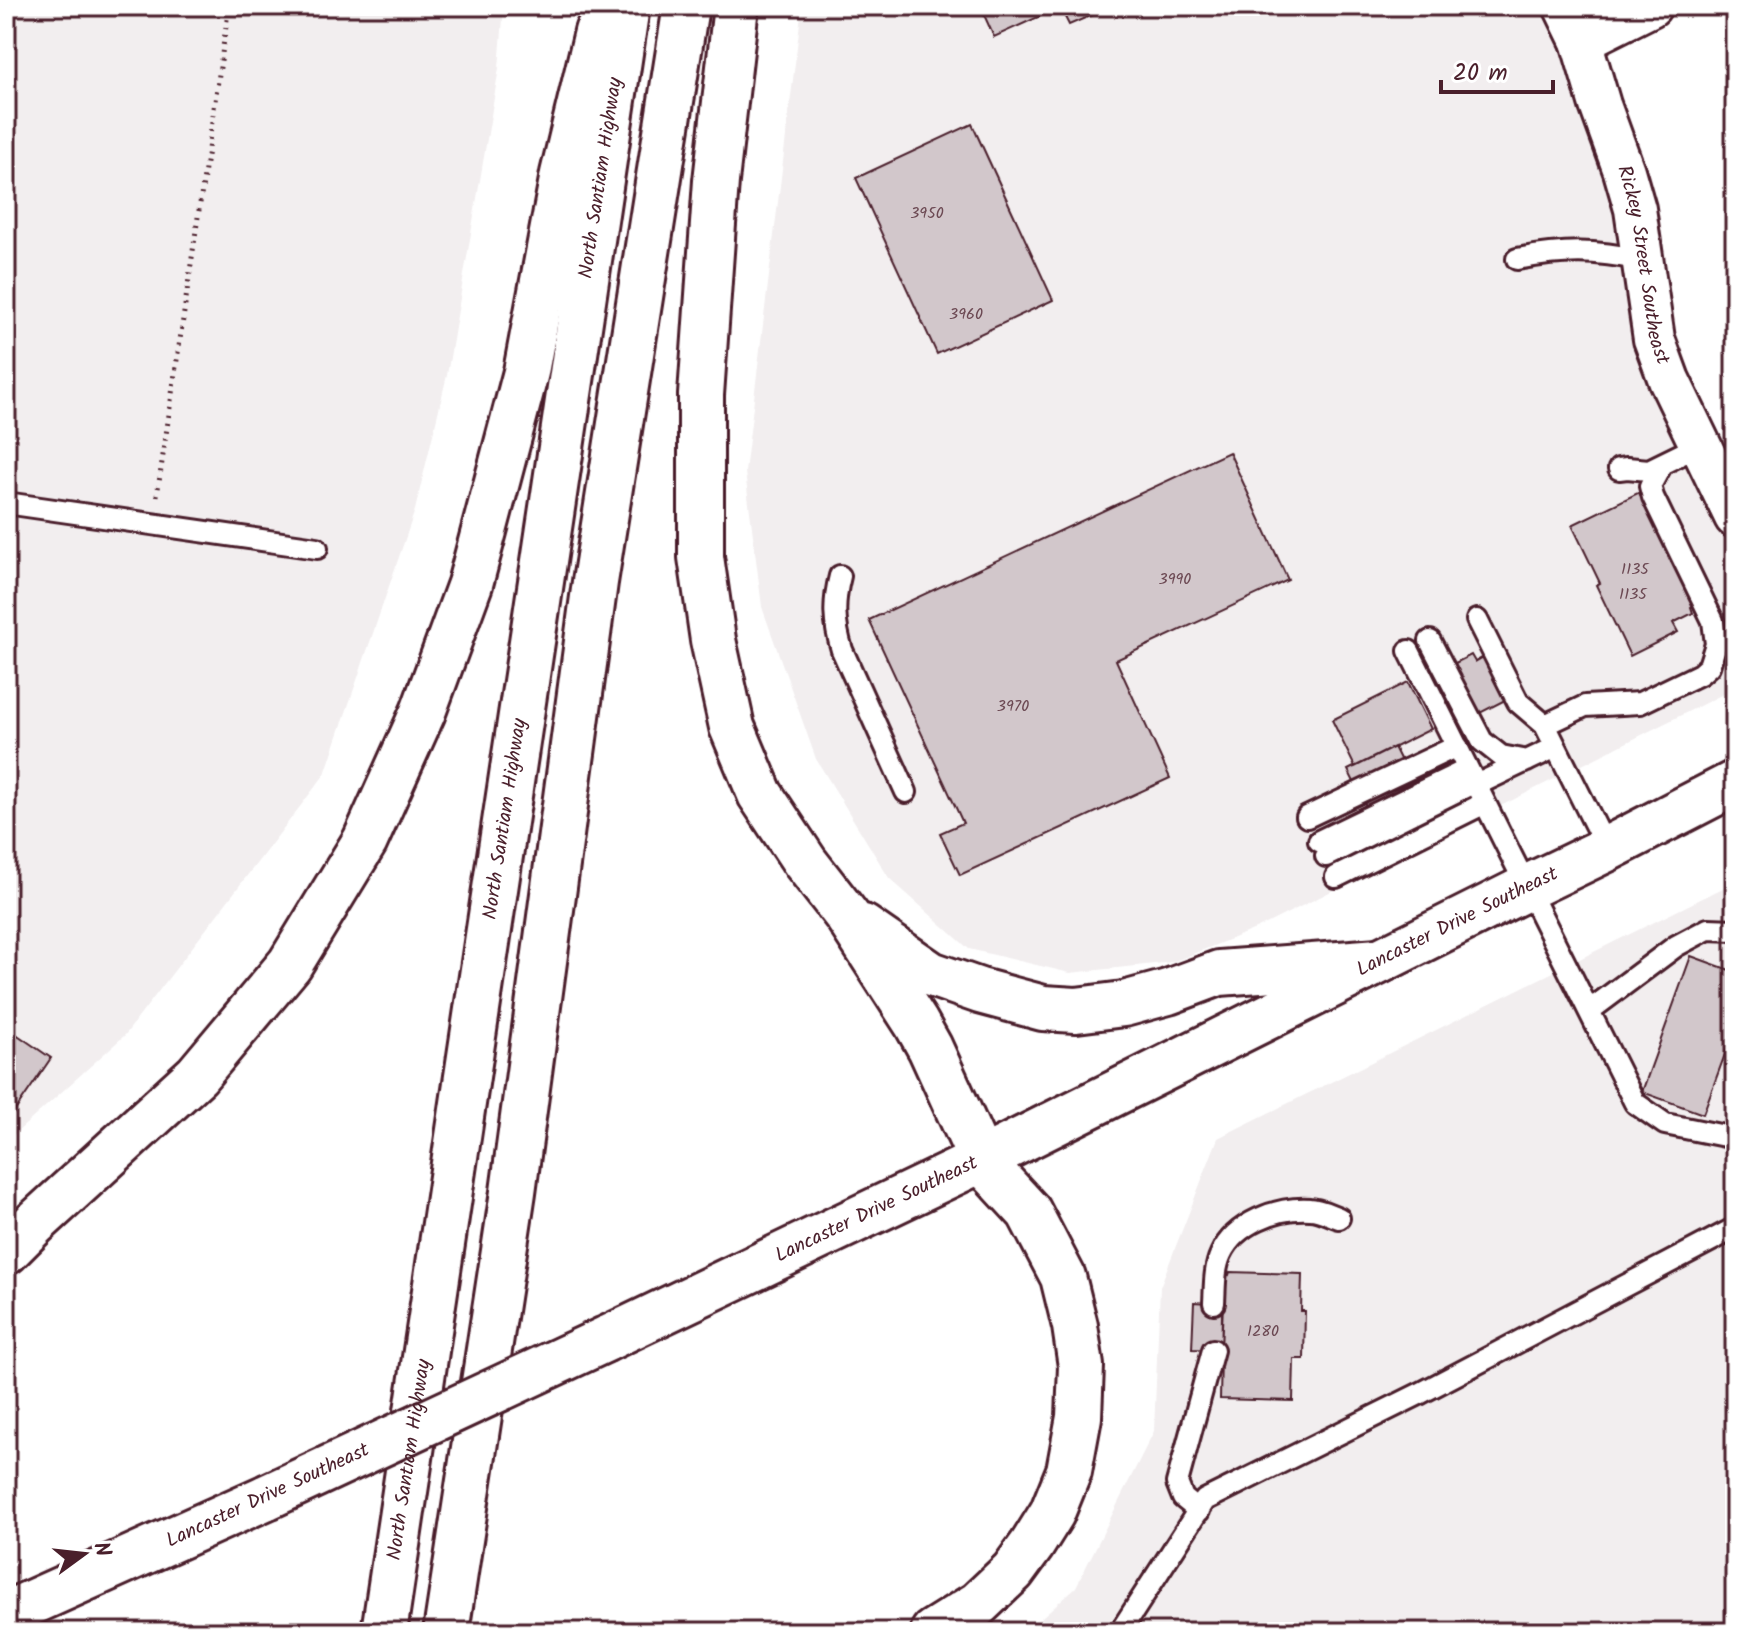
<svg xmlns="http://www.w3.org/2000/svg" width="1741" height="1638" font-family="Kalam,sans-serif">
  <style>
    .built { fill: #f2eeef }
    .building { fill: #d2c7cb; stroke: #4a1f2b; stroke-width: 2 }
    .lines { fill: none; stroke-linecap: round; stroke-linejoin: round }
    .lane-casing { stroke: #4a1f2b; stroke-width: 26 }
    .street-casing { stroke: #4a1f2b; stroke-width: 46 }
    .primary-casing { stroke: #4a1f2b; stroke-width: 50 }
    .highway-casing { stroke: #4a1f2b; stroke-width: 50 }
    .path { stroke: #4a1f2b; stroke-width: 5; stroke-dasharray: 2 6; stroke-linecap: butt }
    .lane { stroke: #fff; stroke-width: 20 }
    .street { stroke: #fff; stroke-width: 40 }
    .primary { stroke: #fff; stroke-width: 44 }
    .highway { stroke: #fff; stroke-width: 44 }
    .primary-bridge-casing { stroke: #4a1f2b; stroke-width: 50; stroke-linecap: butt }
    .primary-bridge { stroke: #fff; stroke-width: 44 }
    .labels { text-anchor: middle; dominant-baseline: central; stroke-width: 8; stroke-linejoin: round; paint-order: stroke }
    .number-label { font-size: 16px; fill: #6c4953 }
    .street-label { font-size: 20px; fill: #4a1f2b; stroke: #fff }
  </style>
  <rect width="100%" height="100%" fill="#fff"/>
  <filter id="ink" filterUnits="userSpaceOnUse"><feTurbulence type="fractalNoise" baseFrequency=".0125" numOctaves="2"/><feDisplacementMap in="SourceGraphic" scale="16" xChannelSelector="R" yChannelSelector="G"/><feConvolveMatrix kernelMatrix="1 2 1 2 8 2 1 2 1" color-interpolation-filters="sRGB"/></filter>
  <g filter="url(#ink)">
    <!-- built -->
    <path class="built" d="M6 6H504L499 68 447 375 415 510 325 774 125 1035 6 1142Z
      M802 6H1564L1649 309 1735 519V688L1258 928 1173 962 1070 973 969 949 889 878 816 759 762 607 745 472Z
      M1735 882V1632H1025L1076 1587 1154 1431 1160 1287 1218 1138Z"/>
    <!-- building -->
    <path class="building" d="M980 6H1113L1069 25 1060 7 994 37Z
      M972 124 1053 300 937 354 856 178Z
      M1229 452 1288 580 1116 660 1170 778 960 875 940 833 963 823 869 620Z
      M1644 490 1674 553 1669 555 1695 605 1691 607 1693 613 1673 623 1678 632 1630 656 1596 585 1600 583 1572 525Z
      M1471 655 1475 662 1487 655 1509 698 1476 715 1454 672 1458 670 1455 663Z
      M1408 682 1431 729 1355 767 1332 720Z
      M1394 747 1437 833 1391 856 1348 770Z
      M1691 956 1735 972V1027L1703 1114 1642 1092Z
      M6 1027 51 1058 6 1124Z
      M1230 1272 1302 1274 1301 1311H1305L1304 1359H1294L1293 1401 1220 1399 1223 1274 1229 1275Z
      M1194 1302 1223 1304 1221 1350 1192 1349Z"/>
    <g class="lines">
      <defs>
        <path id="lane" d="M1517 259C1566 250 1593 250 1642 260
          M1619 469 1627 468 1649 470 1700 445
          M6 503 317 548
          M840 576C833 603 834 624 842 650L906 792
          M1477 620 1518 702 1545 725
          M1430 641 1482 741 1501 756 1527 761
          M1409 651 1635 1103 1665 1124 1735 1138
          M1476 785 1556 747
          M1307 817 1457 746
          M1319 841 1468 769
          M1607 849 1545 725 1585 706 1640 703 1700 674 1709 666 1716 644 1713 621 1653 497 1650 486 1662 464
          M1326 856 1475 782
          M1336 877 1485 803
          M1589 1011 1676 946 1708 929 1735 930
          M1214 1303C1215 1287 1214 1269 1221 1254 1235 1223 1277 1207 1310 1209 1320 1209 1330 1215 1339 1218
          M1199 1511 1183 1498 1177 1483 1213 1350
          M1120 1632 1205 1500 1421 1393 1735 1228"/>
        <g id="street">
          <path id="s1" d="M1564 6 1581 41 1600 105 1624 171 1635 209 1654 339 1669 380 1735 517"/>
          <path d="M1581 41 1651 6"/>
        </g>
        <g id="primary">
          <path id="s2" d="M606 1339 981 1160 1526 888 1607 849 1735 783"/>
          <path d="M6 1614 267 1497"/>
        </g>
        <g id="highway">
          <path d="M736 6 716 181 701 395V557L713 640 732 727 760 794 805 862 847 916 916 1023 930 1048 981 1160 1029 1212 1063 1277 1075 1326 1081 1366 1079 1417 1069 1471 1052 1513 1032 1545 1013 1571 978 1604 933 1632"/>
          <path d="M863 927 931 974 980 991 1043 1008 1076 1010 1124 1004 1168 992 1219 973 1379 961"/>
          <path d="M6 1252 35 1223 197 1075 290 964 365 841 423 712 470 584 526 372 563 174 597 32"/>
          <path d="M6 1621 12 1632"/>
          <path id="s3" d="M384 1632 627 6"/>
          <path d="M446 1632 513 1192 595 582 686 6"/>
        </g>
      </defs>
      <!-- lane casing -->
      <use href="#lane" class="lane-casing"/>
      <!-- street casing -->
      <use href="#street" class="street-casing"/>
      <!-- primary casing -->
      <use href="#primary" class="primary-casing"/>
      <!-- highway casing -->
      <use href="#highway" class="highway-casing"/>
      <!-- path -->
      <path class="path" d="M157 496 229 6"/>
      <!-- lane -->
      <use href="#lane" class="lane"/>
      <!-- street -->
      <use href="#street" class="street"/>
      <!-- primary -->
      <use href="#primary" class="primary"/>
      <!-- highway -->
      <use href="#highway" class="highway"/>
      <defs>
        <path id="primary-bridge" d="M267 1497 606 1339"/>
      </defs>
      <!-- primary-bridge casing -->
      <use href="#primary-bridge" class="primary-bridge-casing"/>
      <!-- primary-bridge -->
      <use href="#primary-bridge" class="primary-bridge"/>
    </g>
  </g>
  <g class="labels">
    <!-- number labels -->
    <g class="number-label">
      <text x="927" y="213">3950</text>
      <text x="966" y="314">3960</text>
      <text x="1635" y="569">1135</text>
      <text x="1175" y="579">3990</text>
      <text x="1633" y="594">1135</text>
      <text x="1013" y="706">3970</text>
      <text x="1263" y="1331">1280</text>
    </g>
    <!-- street labels -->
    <g class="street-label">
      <text stroke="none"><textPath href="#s3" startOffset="1470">North Santiam Highway</textPath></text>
      <text stroke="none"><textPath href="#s1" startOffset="272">Rickey Street Southeast</textPath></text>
      <text stroke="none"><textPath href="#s3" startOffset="822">North Santiam Highway</textPath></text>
      <text stroke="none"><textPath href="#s2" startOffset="948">Lancaster Drive Southeast</textPath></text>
      <text stroke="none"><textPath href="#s2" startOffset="300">Lancaster Drive Southeast</textPath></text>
      <text stroke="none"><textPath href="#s3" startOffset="174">North Santiam Highway</textPath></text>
      <text transform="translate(268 1496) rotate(-25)">Lancaster Drive Southeast</text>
    </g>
  </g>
  <!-- margin -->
  <rect width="1741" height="1638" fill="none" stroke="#fff" stroke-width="32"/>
  <rect x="16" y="16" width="1709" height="1606" fill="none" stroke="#4a1f2b" stroke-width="3" filter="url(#ink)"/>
  <!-- north arrow -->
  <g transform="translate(84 1554) rotate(75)" stroke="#ffffff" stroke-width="6" paint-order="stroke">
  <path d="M0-6L14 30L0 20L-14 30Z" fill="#4a1f2b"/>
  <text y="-12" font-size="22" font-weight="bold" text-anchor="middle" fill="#4a1f2b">N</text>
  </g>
  <!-- scale -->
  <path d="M1441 80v12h112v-12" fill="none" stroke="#4a1f2b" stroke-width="4"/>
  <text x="1453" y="80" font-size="24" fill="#4a1f2b" stroke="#ffffff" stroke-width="6" paint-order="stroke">20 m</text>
</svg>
